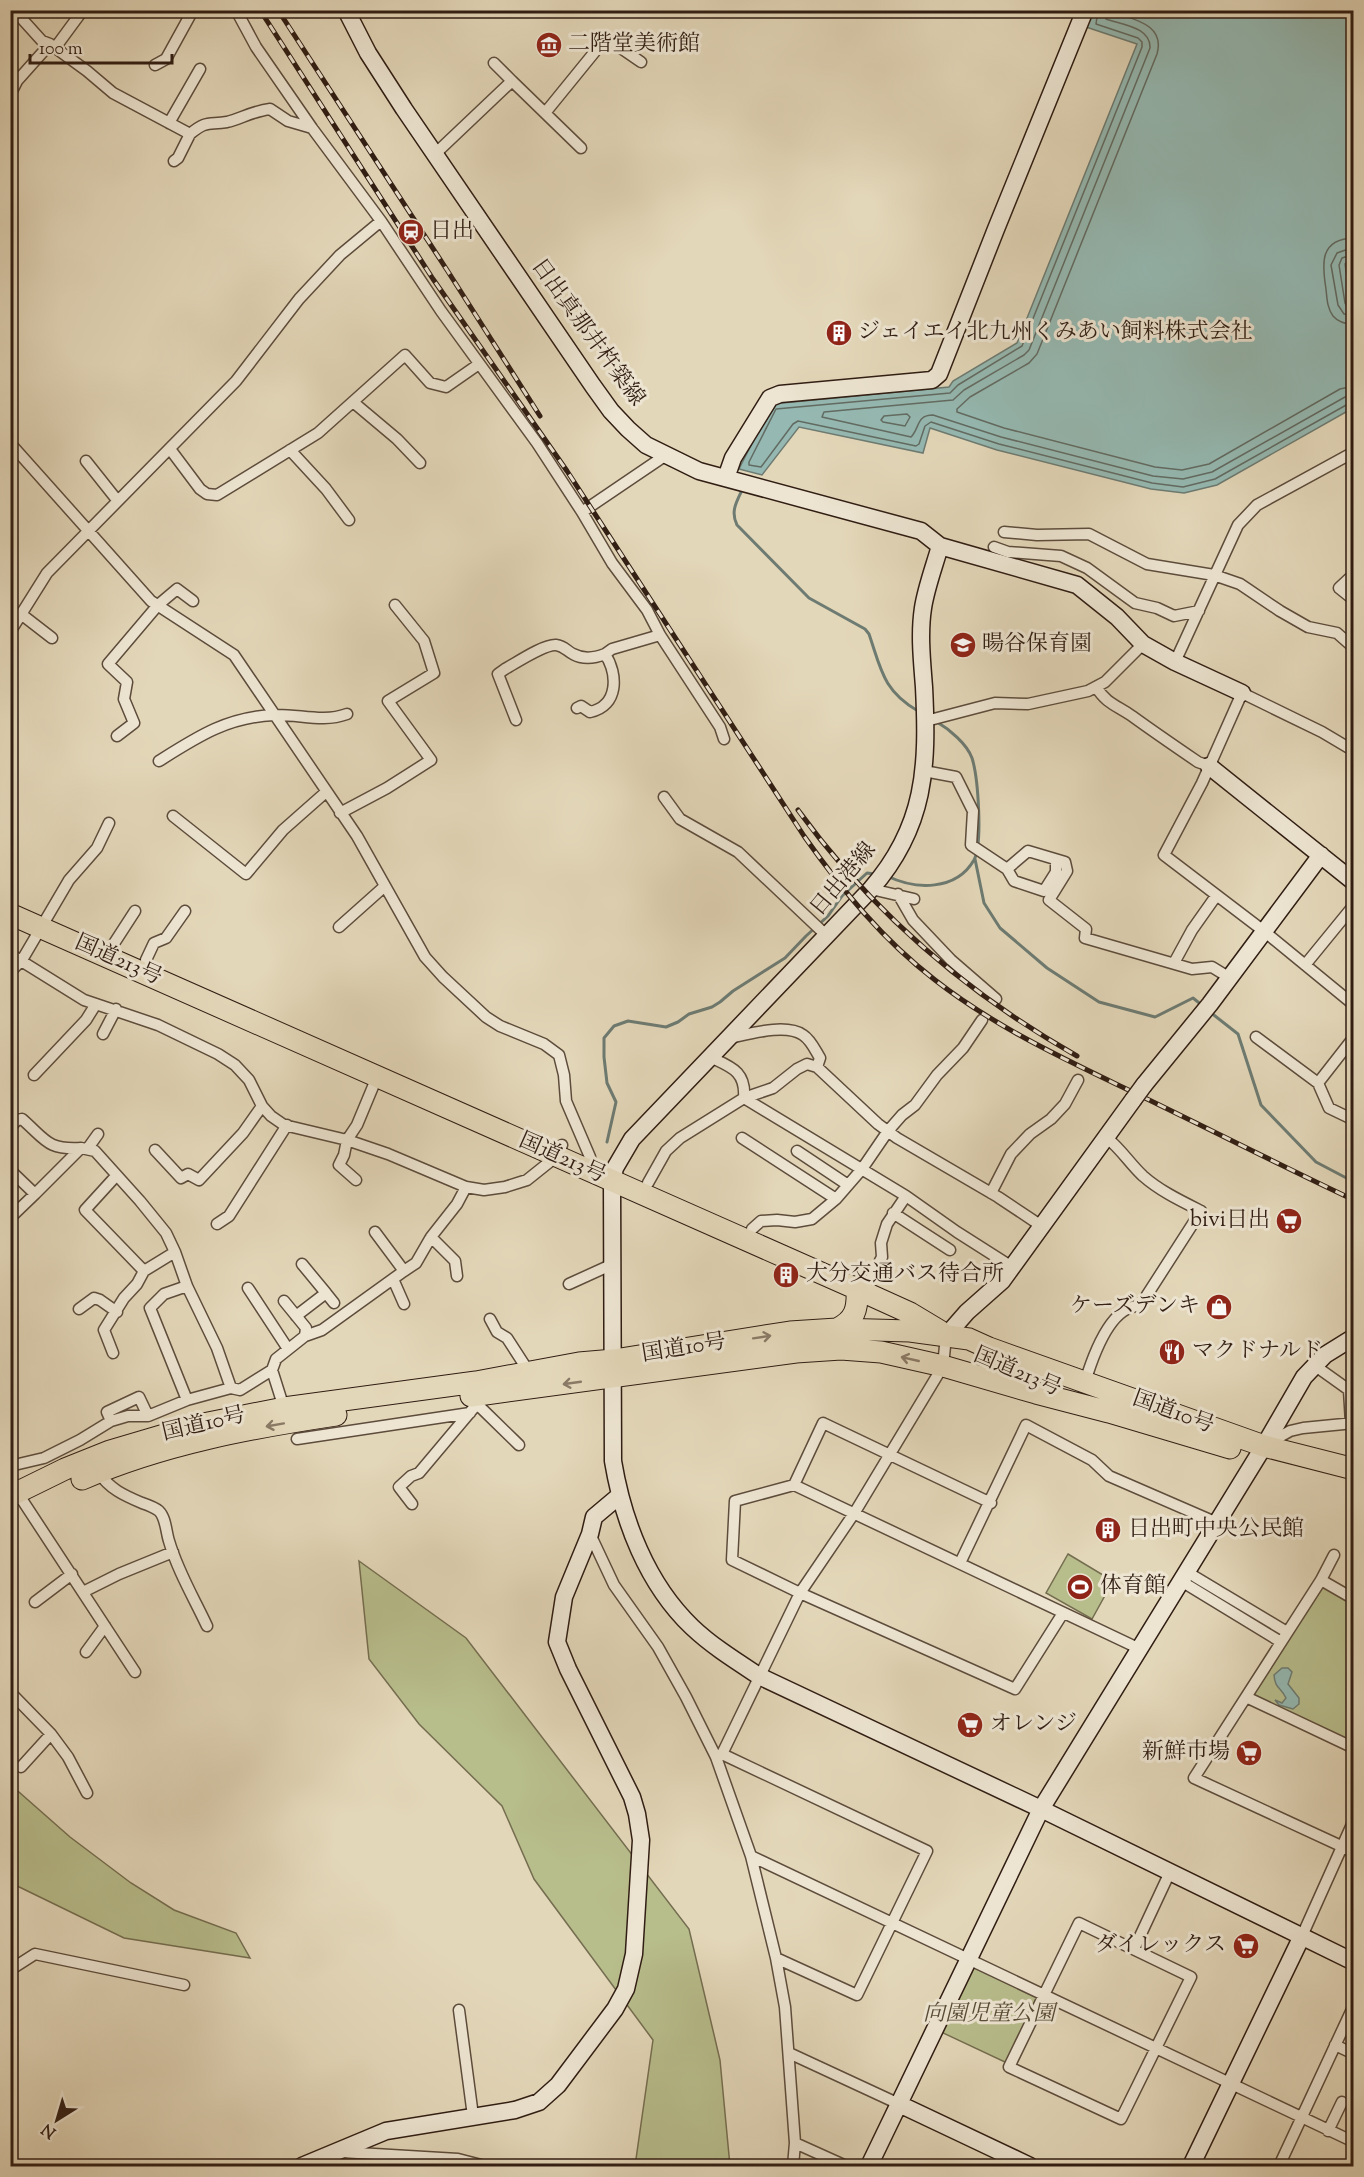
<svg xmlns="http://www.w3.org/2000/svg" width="1364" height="2177" font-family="'Sorts Mill Goudy','Noto Serif JP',serif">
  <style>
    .green { fill: #b8bd8c; stroke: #746d50; stroke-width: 1.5 }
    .water { fill: #95b9b2; stroke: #6d7b72; stroke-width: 1.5 }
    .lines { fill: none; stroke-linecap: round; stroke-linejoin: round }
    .shore { stroke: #626b62; stroke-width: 1.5 }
    .stream { stroke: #6d7b72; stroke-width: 3 }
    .street-casing { stroke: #5d4c3c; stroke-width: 13 }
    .secondary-casing { stroke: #301d13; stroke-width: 19 }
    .highway-casing { stroke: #301d13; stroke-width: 23 }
    .street { stroke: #ede5d2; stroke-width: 10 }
    .secondary { stroke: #ede5d2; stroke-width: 16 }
    .highway { stroke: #e3d7b9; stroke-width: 21 }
    .rail-casing { stroke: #301d13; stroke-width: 5 }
    .rail { stroke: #ede5d2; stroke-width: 3; stroke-dasharray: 9; stroke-linecap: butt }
    .secondary-bridge-casing { stroke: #301d13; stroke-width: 19; stroke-linecap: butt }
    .secondary-bridge { stroke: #ede5d2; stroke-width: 16 }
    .oneway { stroke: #8a7a66 }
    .labels { text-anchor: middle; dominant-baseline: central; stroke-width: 6; stroke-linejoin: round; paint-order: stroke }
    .poi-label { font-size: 22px; fill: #301d13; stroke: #ede5d2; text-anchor: start }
    .street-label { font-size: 22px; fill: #301d13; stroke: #ede5d2 }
    .park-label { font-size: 22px; font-style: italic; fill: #594d37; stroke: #ede5d2 }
  </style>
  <rect width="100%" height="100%" fill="#e3d7b9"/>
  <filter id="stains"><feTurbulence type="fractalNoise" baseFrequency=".00333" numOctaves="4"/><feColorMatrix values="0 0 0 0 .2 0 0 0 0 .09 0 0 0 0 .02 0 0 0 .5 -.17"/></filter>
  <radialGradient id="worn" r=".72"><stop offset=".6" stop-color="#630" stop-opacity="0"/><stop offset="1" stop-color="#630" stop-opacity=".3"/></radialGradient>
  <!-- green -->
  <path class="green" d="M1068 1554 1113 1581 1092 1619 1046 1593Z
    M359 1561 466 1638 689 1929 720 2060 730 2166H635L653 2040 534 1879 502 1806 419 1724 369 1659Z
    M1322 1585 1353 1603V1744L1253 1695Z
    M11 1785 70 1837 131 1883 174 1910 236 1933 250 1958 124 1938 11 1883Z
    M971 1966 1037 1997 1007 2063 941 2032Z"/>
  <!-- water -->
  <path class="water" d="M1093 11H1353L1354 259 1345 264 1353 320V408L1217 485 1184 493 1151 489 997 450 930 428 923 453 799 427 762 475 739 469 772 404 949 387 953 381 1017 343 1137 44 1086 27Z
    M1282 1668H1288L1292 1672 1288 1684 1299 1698V1704L1293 1709 1279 1705 1275 1700 1282 1703 1286 1698C1281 1687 1275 1689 1274 1675Z"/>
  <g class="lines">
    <!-- shore -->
    <path class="shore" d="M1098 10 1096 24 1138 38 1142 42V47L1022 346 958 385 950 393 776 409 749 462V465L761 467 793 424 798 421 916 446 919 444 925 426 931 422 999 444 1152 483 1183 487 1215 479 1348 404 1354 403
      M1105 10 1106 19C1122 25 1151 27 1150 48L1029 350 1024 355 964 390 953 400 824 412 822 417 911 437C920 428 916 415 933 415L1001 437 1153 476 1183 479 1212 472 1345 397 1354 395
      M1115 10 1116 13C1137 20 1165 26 1157 54L1037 354 1029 363 970 397 957 409V412L1004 428 1155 467 1182 470 1209 464 1340 389 1354 386
      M1354 238C1319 239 1322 264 1326 289 1327 298 1327 308 1333 316 1338 322 1345 324 1354 325
      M1354 247 1337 253 1331 265 1338 305 1344 314 1354 316
      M1354 254 1342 258 1339 265 1345 303 1348 307 1354 308
      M907 414 910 417 905 426 883 422 881 420 884 416Z"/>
    <!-- stream -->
    <path class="stream" d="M743 488C737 501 730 511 737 525L809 598 865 629 869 634C881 669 883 691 918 711
      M975 859 984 903 1000 928 1047 968 1099 1002 1155 1017 1193 998 1203 1006
      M887 876C916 890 956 891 974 860 983 843 978 777 972 758 967 744 949 729 937 722
      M1210 1012 1238 1034 1261 1105 1316 1162 1354 1182
      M607 1142 616 1102 607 1083 604 1057V1038L614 1026 628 1021 666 1027 678 1022 689 1014 712 1007 720 1002 733 991 785 958 806 936 828 916 842 896 867 873 875 874"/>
    <defs>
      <path id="street" d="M14 10 42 41 50 44 87 71 113 93 190 134C207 120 208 125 227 122 240 119 253 111 270 109L288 121 312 128
        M236 10 256 47 312 128 381 221 441 311 537 443 582 512 612 563 647 610 660 635 720 727 724 739
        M55 48 83 10
        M155 65 166 59 193 10
        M512 81 581 148
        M10 95 17 81 50 44
        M545 113 606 38 641 62
        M169 123 200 69
        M435 154 512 81 494 63
        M174 161 178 158 190 134
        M353 402 397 439 420 463
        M10 443 151 601 234 655 357 836 425 957 443 977 486 1017 500 1026 544 1044 559 1055 564 1075 566 1101 590 1157
        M170 449 200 489 207 494 217 495 318 433 405 355 430 383 446 387 479 364
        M290 450 326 489 349 520
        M86 461 117 500
        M582 512 666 455
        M1004 532 1037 535 1089 534 1147 564 1214 575 1240 584 1280 611 1308 627 1337 633 1354 648
        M994 547 1008 552 1061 556 1087 568 1135 603 1157 608 1174 616 1199 611
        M1354 574 1339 588 1354 600
        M21 614 52 638
        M10 632 47 573 236 381 299 299 340 255 381 221
        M1175 662 1238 525 1257 505 1354 452
        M1096 687C1107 704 1116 705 1132 716 1154 732 1176 747 1198 762L1209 766
        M577 708 581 706 590 712C619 706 618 674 605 654L612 649 660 635
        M516 720 498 674 505 669C516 663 544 644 556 645 564 646 567 651 573 654 584 660 595 658 605 654
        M926 721 995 703 1028 704 1088 691 1105 682 1143 644
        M117 736 134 723 124 699 127 682 108 664 158 605 177 589 193 601
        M1354 751 1322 732 1242 693 1202 783 1164 855 1265 932 1354 1005
        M159 761C197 737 227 717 274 715 300 714 322 723 347 714
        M924 771 956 777 973 811 971 845 1007 869 1028 851 1065 862 1067 871 1049 900 1086 929 1085 938 1192 969 1212 967 1230 978
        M664 797 680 819 738 852 827 936
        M340 813 387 788 431 760 388 701 434 673 424 641 395 605
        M173 816 246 874 283 830 326 792
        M1007 869 1014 881 1044 891 1056 872V863
        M871 889 914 899
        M898 894 913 920 951 960 996 999
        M339 927 385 886
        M113 945 135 911
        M10 954 84 1000 158 1025 218 1054 235 1065 249 1080 262 1106 271 1116 284 1125 347 1140 388 1154 466 1187 484 1190 505 1187 527 1180 557 1156 562 1145
        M146 960 154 943 166 938 185 911
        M1174 963 1192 930 1216 896
        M1305 965 1354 905
        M10 972 22 960 69 880 97 848 109 823
        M103 1034 116 1009
        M1256 1037 1318 1083
        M1354 1037 1318 1083 1329 1108 1354 1120
        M729 1038C749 1034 786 1023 803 1035 811 1040 815 1050 820 1058L817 1067
        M710 1057C731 1067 746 1071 744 1098L773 1088 797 1069 807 1064 817 1067 878 1124 897 1138 998 1197 1043 1227
        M34 1075 86 1020 96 1004
        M10 1128 17 1120 22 1119C46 1140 47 1150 81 1148
        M742 1138 836 1199
        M88 1148 98 1134
        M155 1150 181 1178 188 1174 199 1180 243 1133 262 1106
        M797 1151 848 1185
        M10 1170 35 1194 81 1148 95 1151 140 1201 166 1233 175 1252 187 1286 217 1348 231 1388 240 1390 272 1370 284 1408
        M116 1176 85 1210 144 1271 175 1252
        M356 1180 339 1165 344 1155 347 1140 357 1125 377 1077
        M648 1183 666 1151 680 1138 744 1098 906 1196 887 1224 881 1243 882 1257 869 1282
        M991 1193 1011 1154 1030 1134 1051 1119 1065 1104 1078 1080
        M906 1196 957 1232 1012 1267
        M893 1213 950 1250
        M10 1218 35 1194
        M217 1224 229 1216 287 1125
        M752 1229 761 1221 777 1220 795 1222 812 1219 836 1199 862 1169 888 1131 902 1115 915 1105 937 1075 963 1048 982 1020
        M431 1237 455 1261 457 1276
        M404 1271 416 1263 431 1237 457 1204 466 1187
        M393 1279 404 1304
        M569 1284 613 1264
        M248 1288 288 1349
        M326 1293 334 1303
        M284 1301 306 1328 305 1336
        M79 1309 94 1298 100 1300 117 1312
        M296 1316 326 1293 302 1264
        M490 1319 497 1332 507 1338 529 1372
        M113 1353 104 1330 124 1298 137 1284 144 1271
        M1314 1365 1349 1390 1351 1423
        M272 1370 276 1359 305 1336 322 1330 404 1271 375 1232
        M1085 1382C1092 1359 1110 1305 1140 1306L1201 1211C1181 1201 1160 1191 1143 1176 1130 1164 1121 1149 1107 1138
        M474 1399 477 1404 519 1445
        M187 1400 150 1308 164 1294 187 1286
        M111 1421 107 1412 139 1397 148 1416
        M297 1439 470 1413
        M1267 1444 1290 1431 1303 1428 1354 1423
        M10 1466 44 1458 80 1440 111 1421 128 1416H148L187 1400 231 1388
        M98 1472C110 1489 123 1495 142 1503 148 1505 154 1507 159 1511 166 1518 166 1532 169 1541 178 1572 194 1598 207 1626
        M794 1485 823 1423 991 1503
        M15 1489 135 1672
        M412 1504 399 1487 411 1476 419 1473 477 1404
        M590 1534 614 1585 658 1647 686 1697 716 1757 751 1856 776 1958 785 2007 795 2143 793 2166
        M1334 1555 1321 1580 1194 1778 1354 1852
        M960 1563 1026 1425 1092 1460 1109 1476 1215 1522
        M1187 1572 1287 1632
        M1321 1580 1354 1599
        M1181 1581 1281 1642
        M83 1592 119 1574 173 1552
        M35 1602 72 1574
        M1063 1613 1015 1689 800 1593 732 1560 735 1501 794 1485 1140 1649
        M86 1652 105 1626
        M10 1692 51 1734 68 1757 87 1793
        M1246 1697 1354 1748
        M722 1754 800 1593 855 1512 943 1366 946 1336
        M716 1757 722 1754 927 1851 857 1995 776 1958
        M21 1767 51 1734
        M751 1856 1354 2142
        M1079 1923 1191 1977 1121 2119 1009 2067Z
        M1302 1936 1354 1820
        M1134 1949 1170 1872
        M10 1970 35 1954 184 1985
        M459 2010 473 2116
        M1335 2045 1354 2054
        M789 2053 899 2104
        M1328 2131 1342 2102
        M795 2143 846 2166
        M341 2152 458 2159 485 2166
        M1279 2166 1354 2005"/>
      <path id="secondary" d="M346 10 368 53 404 109 593 386 611 411 628 429 646 445 699 471 921 531 940 546 1077 585 1117 617 1143 644 1175 662 1242 693
        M726 478 733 458 770 398 780 394 932 380 939 374 996 229 1085 10
        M940 546C934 567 926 588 923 608 919 634 922 661 924 687 928 766 926 826 871 889L632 1139 615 1168 612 1181 613 1461C623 1521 647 1584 692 1627 712 1646 736 1661 759 1676L1041 1809 1354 1962
        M1209 766 1354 882
        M1144 1085 1210 1004 1321 855
        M946 1336 967 1312 1002 1281 1133 1100
        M899 2104 1030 2166
        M302 2166 386 2131 515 2110 539 2102 558 2085 615 2009 626 1989 634 1954 641 1840 637 1814 632 1797 568 1669 557 1642 564 1597 590 1534 594 1517 619 1496
        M869 2166 1041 1809 1264 1446 1304 1377 1325 1355 1354 1337
        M1191 2166 1302 1936"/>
      <path id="highway" d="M10 914 857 1289 910 1313 940 1331
        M837 1329C855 1320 858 1309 857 1289
        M471 1396 796 1352 841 1349 881 1352 943 1366 1036 1393 1109 1412 1230 1448
        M82 1479C163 1444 249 1428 336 1415
        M10 1496 65 1469 110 1451 198 1425 284 1408 476 1382 579 1363 614 1360 790 1332 837 1329 910 1331 969 1339 989 1348 1264 1446 1354 1469"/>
    </defs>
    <!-- street casing -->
    <use href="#street" class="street-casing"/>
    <!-- secondary casing -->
    <use href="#secondary" class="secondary-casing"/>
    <!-- highway casing -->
    <use href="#highway" class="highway-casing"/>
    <!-- street -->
    <use href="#street" class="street"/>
    <!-- secondary -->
    <use href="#secondary" class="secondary"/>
    <!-- highway -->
    <use href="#highway" class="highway"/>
    <defs>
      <path id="rail" d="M260 10 433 279 567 471 804 836C842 890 883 940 935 980 999 1030 1073 1063 1145 1098 1215 1132 1284 1167 1354 1200
        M278 10 447 270 540 416
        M798 810C872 912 968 994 1077 1056"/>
    </defs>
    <!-- rail casing -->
    <use href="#rail" class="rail-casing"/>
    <!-- rail -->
    <use href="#rail" class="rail"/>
    <defs>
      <path id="secondary-bridge" d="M1133 1100 1144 1085"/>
    </defs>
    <!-- secondary-bridge casing -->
    <use href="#secondary-bridge" class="secondary-bridge-casing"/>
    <!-- secondary-bridge -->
    <use href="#secondary-bridge" class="secondary-bridge"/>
  </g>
  <!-- one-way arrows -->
  <defs><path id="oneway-shaft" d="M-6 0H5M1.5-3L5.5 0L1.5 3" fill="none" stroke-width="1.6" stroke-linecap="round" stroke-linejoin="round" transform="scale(1.5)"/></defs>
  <g class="oneway">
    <use href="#oneway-shaft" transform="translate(762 1337) rotate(-9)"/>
    <use href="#oneway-shaft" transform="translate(910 1359) rotate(-167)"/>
    <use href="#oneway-shaft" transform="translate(572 1383) rotate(172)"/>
    <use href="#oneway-shaft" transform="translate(275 1425) rotate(170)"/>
  </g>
  <!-- icons -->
  <defs>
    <symbol id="museum-disc" viewBox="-11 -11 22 22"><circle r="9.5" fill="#8f2418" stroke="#ede5d2"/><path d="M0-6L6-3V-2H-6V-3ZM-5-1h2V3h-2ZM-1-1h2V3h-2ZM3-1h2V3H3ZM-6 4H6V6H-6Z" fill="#fff"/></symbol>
    <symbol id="station-disc" viewBox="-11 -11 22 22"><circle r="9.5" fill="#8f2418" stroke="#ede5d2"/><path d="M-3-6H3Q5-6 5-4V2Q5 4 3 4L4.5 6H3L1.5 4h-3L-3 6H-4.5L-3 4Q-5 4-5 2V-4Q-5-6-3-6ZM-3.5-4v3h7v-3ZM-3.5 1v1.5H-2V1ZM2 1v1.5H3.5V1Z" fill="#fff"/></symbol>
    <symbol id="building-disc" viewBox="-11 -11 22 22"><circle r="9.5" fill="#8f2418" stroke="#ede5d2"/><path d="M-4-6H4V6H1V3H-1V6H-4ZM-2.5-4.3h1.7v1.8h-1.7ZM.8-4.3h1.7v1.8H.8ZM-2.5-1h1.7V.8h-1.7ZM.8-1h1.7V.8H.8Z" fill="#fff"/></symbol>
    <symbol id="school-disc" viewBox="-11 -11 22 22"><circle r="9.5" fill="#8f2418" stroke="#ede5d2"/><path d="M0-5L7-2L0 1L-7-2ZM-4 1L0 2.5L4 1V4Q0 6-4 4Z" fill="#fff"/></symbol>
    <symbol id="supermarket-disc" viewBox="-11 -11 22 22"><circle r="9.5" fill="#8f2418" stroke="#ede5d2"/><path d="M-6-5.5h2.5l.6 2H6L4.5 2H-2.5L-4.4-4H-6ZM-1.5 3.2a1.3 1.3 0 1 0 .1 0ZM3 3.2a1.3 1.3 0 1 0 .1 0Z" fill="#fff"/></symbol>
    <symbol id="shop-disc" viewBox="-11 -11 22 22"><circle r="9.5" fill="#8f2418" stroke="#ede5d2"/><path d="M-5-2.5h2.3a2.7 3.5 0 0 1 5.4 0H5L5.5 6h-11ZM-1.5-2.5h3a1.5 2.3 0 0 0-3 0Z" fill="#fff"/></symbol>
    <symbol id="restaurant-disc" viewBox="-11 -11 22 22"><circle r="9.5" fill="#8f2418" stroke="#ede5d2"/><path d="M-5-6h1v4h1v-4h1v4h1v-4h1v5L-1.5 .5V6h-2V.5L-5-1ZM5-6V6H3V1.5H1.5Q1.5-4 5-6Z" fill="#fff"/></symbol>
    <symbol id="stadium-disc" viewBox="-11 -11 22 22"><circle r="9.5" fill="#8f2418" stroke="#ede5d2"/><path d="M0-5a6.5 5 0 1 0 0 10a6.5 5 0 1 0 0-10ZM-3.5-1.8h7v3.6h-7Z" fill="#fff"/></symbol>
  </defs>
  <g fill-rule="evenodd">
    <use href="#museum-disc" x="534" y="30" width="30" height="30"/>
    <use href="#station-disc" x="396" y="217" width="30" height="30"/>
    <use href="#building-disc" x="824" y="318" width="30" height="30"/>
    <use href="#school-disc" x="948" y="630" width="30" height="30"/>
    <use href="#supermarket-disc" x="1274" y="1206" width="30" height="30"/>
    <use href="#building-disc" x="771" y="1260" width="30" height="30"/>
    <use href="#shop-disc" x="1204" y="1292" width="30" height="30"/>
    <use href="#restaurant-disc" x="1157" y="1337" width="30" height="30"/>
    <use href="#building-disc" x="1093" y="1515" width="30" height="30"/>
    <use href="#stadium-disc" x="1065" y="1572" width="30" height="30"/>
    <use href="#supermarket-disc" x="955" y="1710" width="30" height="30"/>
    <use href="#supermarket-disc" x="1234" y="1738" width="30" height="30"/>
    <use href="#supermarket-disc" x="1231" y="1931" width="30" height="30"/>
  </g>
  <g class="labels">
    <!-- poi labels -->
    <g class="poi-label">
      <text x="568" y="45">二階堂美術館</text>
      <text x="430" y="232">日出</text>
      <text x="858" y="333">ジェイエイ北九州くみあい飼料株式会社</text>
      <text x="982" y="645">暘谷保育園</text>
      <text x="1270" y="1221" text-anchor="end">bivi日出</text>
      <text x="806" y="1275">大分交通バス待合所</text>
      <text x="1200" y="1307" text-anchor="end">ケーズデンキ</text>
      <text x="1192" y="1352">マクドナルド</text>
      <text x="1128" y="1530">日出町中央公民館</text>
      <text x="1100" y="1587">体育館</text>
      <text x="990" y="1725">オレンジ</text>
      <text x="1230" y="1753" text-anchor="end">新鮮市場</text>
      <text x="1226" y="1946" text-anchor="end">ダイレックス</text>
    </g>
    <!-- street labels -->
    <g class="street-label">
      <text transform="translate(587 333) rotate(54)">日出真那井杵築線</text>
      <text transform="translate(844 880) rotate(-50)">日出港線</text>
      <text transform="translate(118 961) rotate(24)">国道213号</text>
      <text transform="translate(562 1159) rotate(24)">国道213号</text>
      <text transform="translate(684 1349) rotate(-9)">国道10号</text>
      <text transform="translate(1017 1373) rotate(23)">国道213号</text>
      <text transform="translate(1173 1413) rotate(20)">国道10号</text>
      <text transform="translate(204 1425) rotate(-13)">国道10号</text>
    </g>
    <!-- park labels -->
    <g class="park-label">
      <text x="989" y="2015">向園児童公園</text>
    </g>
  </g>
  <!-- margin -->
  <rect width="1364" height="2177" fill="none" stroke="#e3d7b9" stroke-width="36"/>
  <rect x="12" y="12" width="1340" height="2153" fill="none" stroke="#301d13" stroke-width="3"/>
  <rect x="18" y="18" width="1328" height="2141" fill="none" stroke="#301d13" stroke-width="1.5"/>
  <!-- north arrow -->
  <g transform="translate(57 2120) rotate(217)" stroke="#ede5d2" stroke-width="4.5" paint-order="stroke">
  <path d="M0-4.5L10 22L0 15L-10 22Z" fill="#301d13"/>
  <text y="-9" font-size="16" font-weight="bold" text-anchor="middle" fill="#301d13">N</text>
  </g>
  <!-- scale -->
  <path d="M30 54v9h142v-9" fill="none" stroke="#301d13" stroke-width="3"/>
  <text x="39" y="54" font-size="18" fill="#301d13" stroke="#ede5d2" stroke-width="4.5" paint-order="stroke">100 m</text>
  <rect width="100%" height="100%" filter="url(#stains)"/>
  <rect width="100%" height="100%" fill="url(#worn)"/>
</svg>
